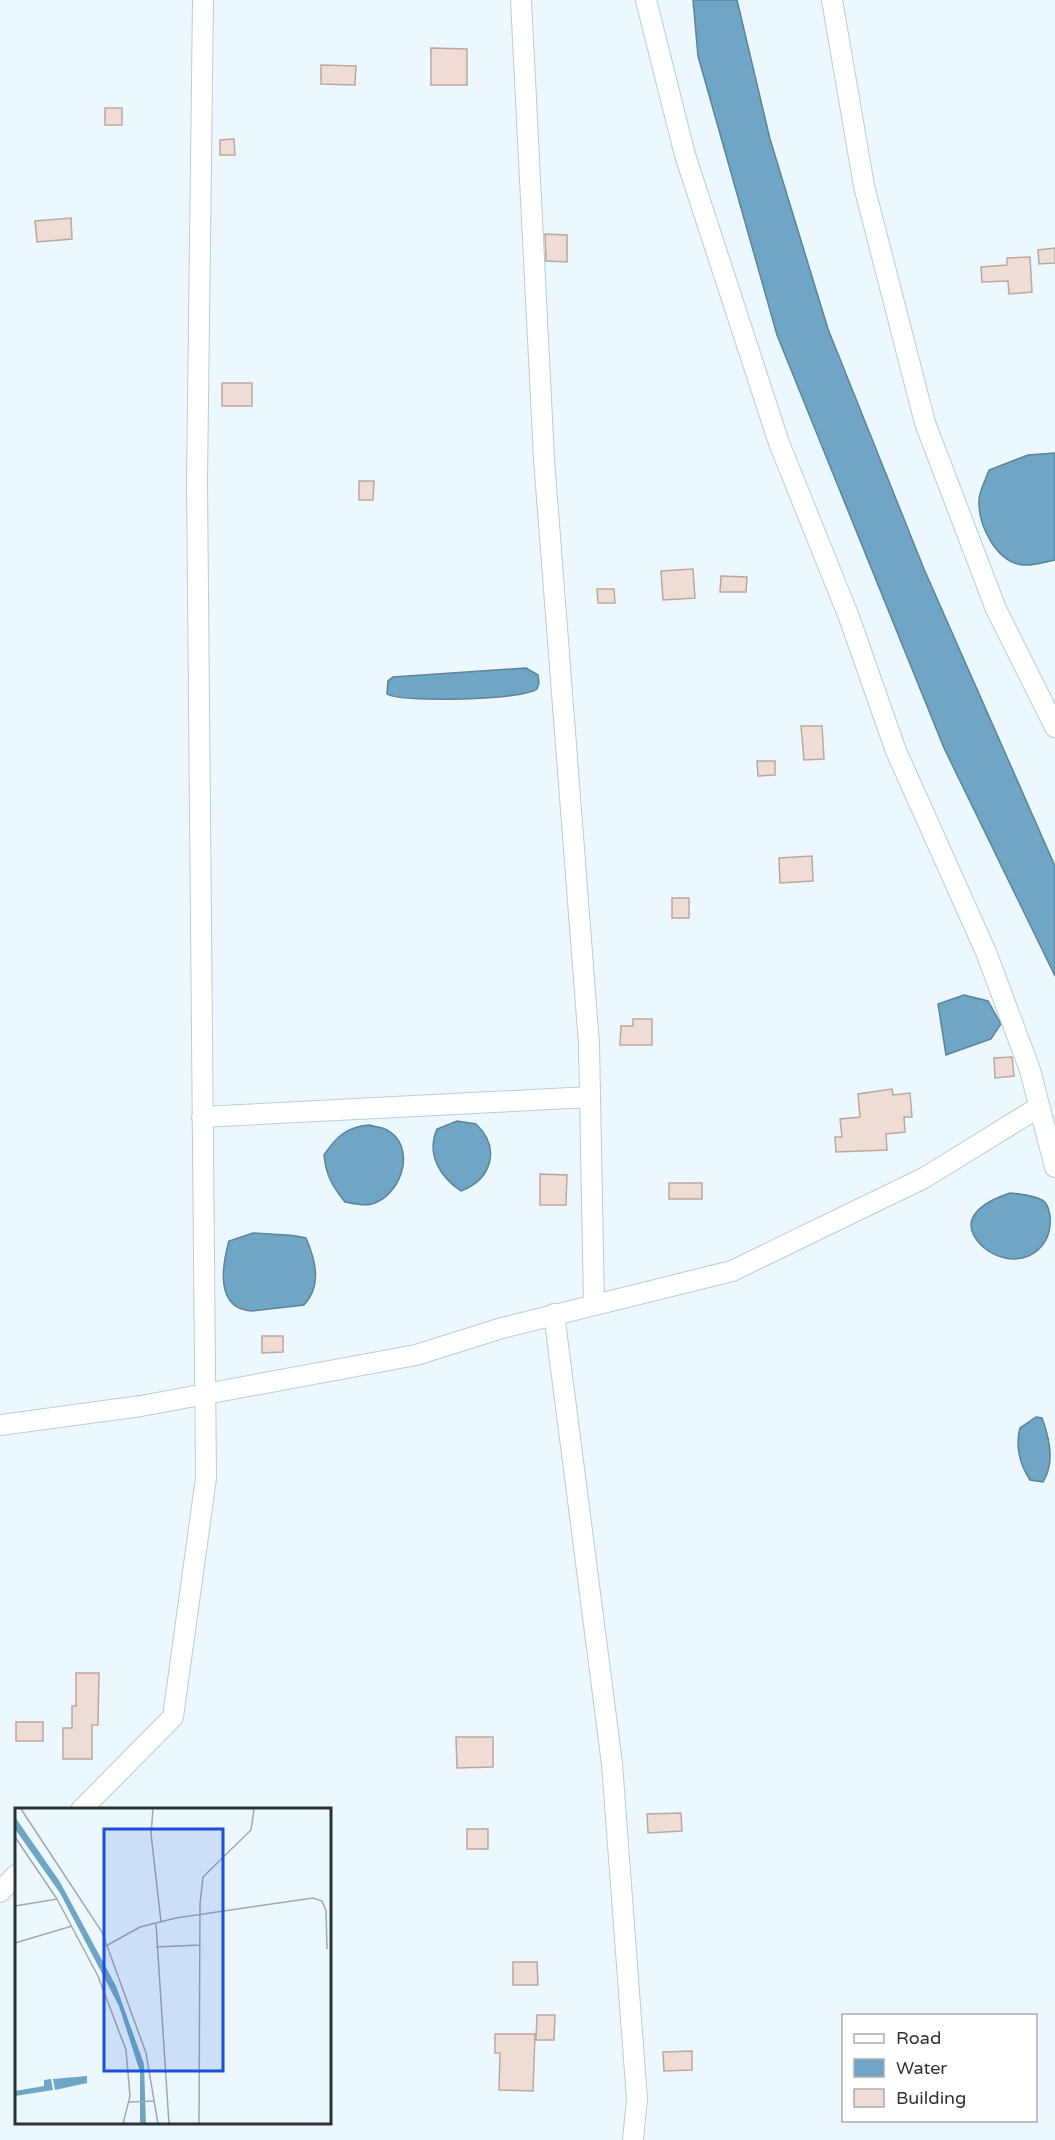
<svg xmlns="http://www.w3.org/2000/svg" width="1055" height="2140" font-family="'Varela Round',sans-serif">
  <style>
    .water { fill: #70a6c5; stroke: #5c849a; stroke-width: 1.5 }
    .building { fill: #efdcd5; stroke: #bba8a1; stroke-width: 1.5 }
    .lines { fill: none; stroke-linecap: round; stroke-linejoin: round }
    .minor-casing { stroke: #bbccd6; stroke-width: 22 }
    .minor { stroke: #fff; stroke-width: 20 }
    .inset-road { fill: none; stroke: #a0a9ae; stroke-width: 1.5 }
    .view { fill: #1d4ed8; fill-opacity: 0.15; stroke: #1d4ed8; stroke-width: 3 }
    .inset-edge { fill: none; stroke: #2c3337; stroke-width: 3 }
  </style>
  <rect width="100%" height="100%" fill="#edf8fe"/>
  <!-- water -->
  <path class="water" d="M693 0H737L770 139 828 329 924 569 1055 866V976L944 748 777 335 698 56Z
    M1055 453V560C1045 562 1033 566 1023 565 996 562 978 525 979 500 979 491 986 479 989 470L1028 455Z
    M526 668 538 675 539 683 537 689C524 700 400 703 387 694L388 681 393 677Z
    M964 995 988 1001 1001 1024 991 1039 946 1055 938 1004Z
    M457 1121 476 1124C501 1148 492 1179 461 1191 440 1177 426 1154 437 1129Z
    M369 1125C374 1127 382 1127 387 1130 416 1146 403 1190 377 1202 368 1207 355 1204 345 1202 332 1186 326 1175 324 1155 336 1137 346 1127 369 1125Z
    M1010 1193C1020 1194 1033 1195 1042 1200 1047 1203 1049 1209 1050 1215 1054 1257 1011 1272 982 1246 954 1218 986 1201 1010 1193Z
    M253 1233C270 1235 289 1233 306 1238 316 1261 322 1286 304 1305L251 1311C215 1308 222 1266 229 1241Z
    M1036 1417 1042 1418C1050 1439 1055 1463 1043 1482L1030 1480C1020 1465 1015 1446 1020 1428Z"/>
  <!-- building -->
  <path class="building" d="M431 48 467 49V85H431Z
    M321 65 356 66 355 85 321 84Z
    M105 108H122V125H105Z
    M234 139 235 155H220V140Z
    M71 218 72 239 37 242 35 221Z
    M545 234 567 235V262L546 261Z
    M1055 248V263L1039 264 1038 250Z
    M1030 257 1032 292 1009 294 1008 281 982 282 981 267 1007 265V258Z
    M222 383H252V406H222Z
    M359 481H374L373 500H359Z
    M693 569 695 598 663 600 661 571Z
    M721 576 747 577 746 592H720Z
    M597 589H614L615 603H598Z
    M801 726H822L824 759 804 760Z
    M757 761H775V775L758 776Z
    M812 856 813 881 780 883 779 858Z
    M672 898H689V918H672Z
    M633 1019H652V1045H620L621 1026H633Z
    M1012 1057 1014 1076 995 1078 994 1058Z
    M892 1089 893 1095 910 1093 912 1117H904L905 1132 886 1134 887 1150 836 1152 835 1137H842L840 1119 860 1117 858 1094Z
    M540 1174 567 1175 566 1205H540Z
    M669 1183H702V1199H669Z
    M262 1336H283V1352L262 1353Z
    M76 1673H99L98 1725H92V1759H63V1728H72V1706H76Z
    M16 1722H43V1741H16Z
    M456 1737H493V1767L457 1768Z
    M681 1813 682 1831 648 1833 647 1814Z
    M467 1829H488V1849H467Z
    M513 1962H537L538 1985H513Z
    M537 2015H555L554 2040H536Z
    M495 2034H535L533 2091 499 2090 500 2053H495Z
    M692 2051V2070L664 2071 663 2052Z"/>
  <g class="lines">
    <defs>
      <path id="minor" d="M521 0 544 459 589 1044 594 1304
        M646 0 685 155 779 443 849 617 896 751 986 952 1030 1070 1055 1167
        M832 0 864 186 925 423 996 609 1055 727
        M202 1117 590 1097
        M554 1314 612 1764 637 2099 633 2140
        M0 1425 141 1406 416 1355 502 1328 732 1271 924 1178 1039 1107
        M81 1810 173 1717 206 1478 197 482 203 0
        M0 1892 16 1875"/>
    </defs>
    <!-- minor casing -->
    <use href="#minor" class="minor-casing"/>
    <!-- minor -->
    <use href="#minor" class="minor"/>
  </g>
  <!-- overview -->
  <g transform="translate(15 1808)">
    <rect width="316" height="316" fill="#edf8fe"/>
    <path d="M0 9 45 74 101 178 129 256 131 316H125V264L104 198 45 85 0 21ZM72 268V275L40 282 38 271ZM36 271 38 282 0 288V283L29 278V272Z" fill="#70a6c5"/>
    <path class="inset-road" d="M6 1 87 124 131 245 143 316M138 1 136 26 146 114M0 29 42 91M0 98 42 91 83 168 111 242 115 288 108 316M141 116 154 316M0 135 57 118M91 138 125 119 161 110 298 90 307 93 311 103 312 141M141 139 185 137M114 294 139 293M184 316 185 96 188 69 236 22 239 1"/>
    <path class="view" d="M89 21H208V263H89Z"/>
    <rect width="316" height="316" class="inset-edge"/>
  </g>
  <!-- legend -->
  <rect x="842" y="2014" width="195" height="108" fill="#ffffff" stroke="#abadaf" stroke-width="1.5"/>
  <rect x="854" y="2034" width="30" height="9" fill="#ffffff" stroke="#abadaf" stroke-width="1.5"/>
  <text x="896" y="2044" font-size="18" fill="#2c3337">Road</text>
  <rect x="854" y="2059" width="30" height="18" fill="#70a6c5" stroke="#abadaf" stroke-width="1.5"/>
  <text x="896" y="2074" font-size="18" fill="#2c3337">Water</text>
  <rect x="854" y="2089" width="30" height="18" fill="#efdcd5" stroke="#abadaf" stroke-width="1.5"/>
  <text x="896" y="2104" font-size="18" fill="#2c3337">Building</text>
</svg>
